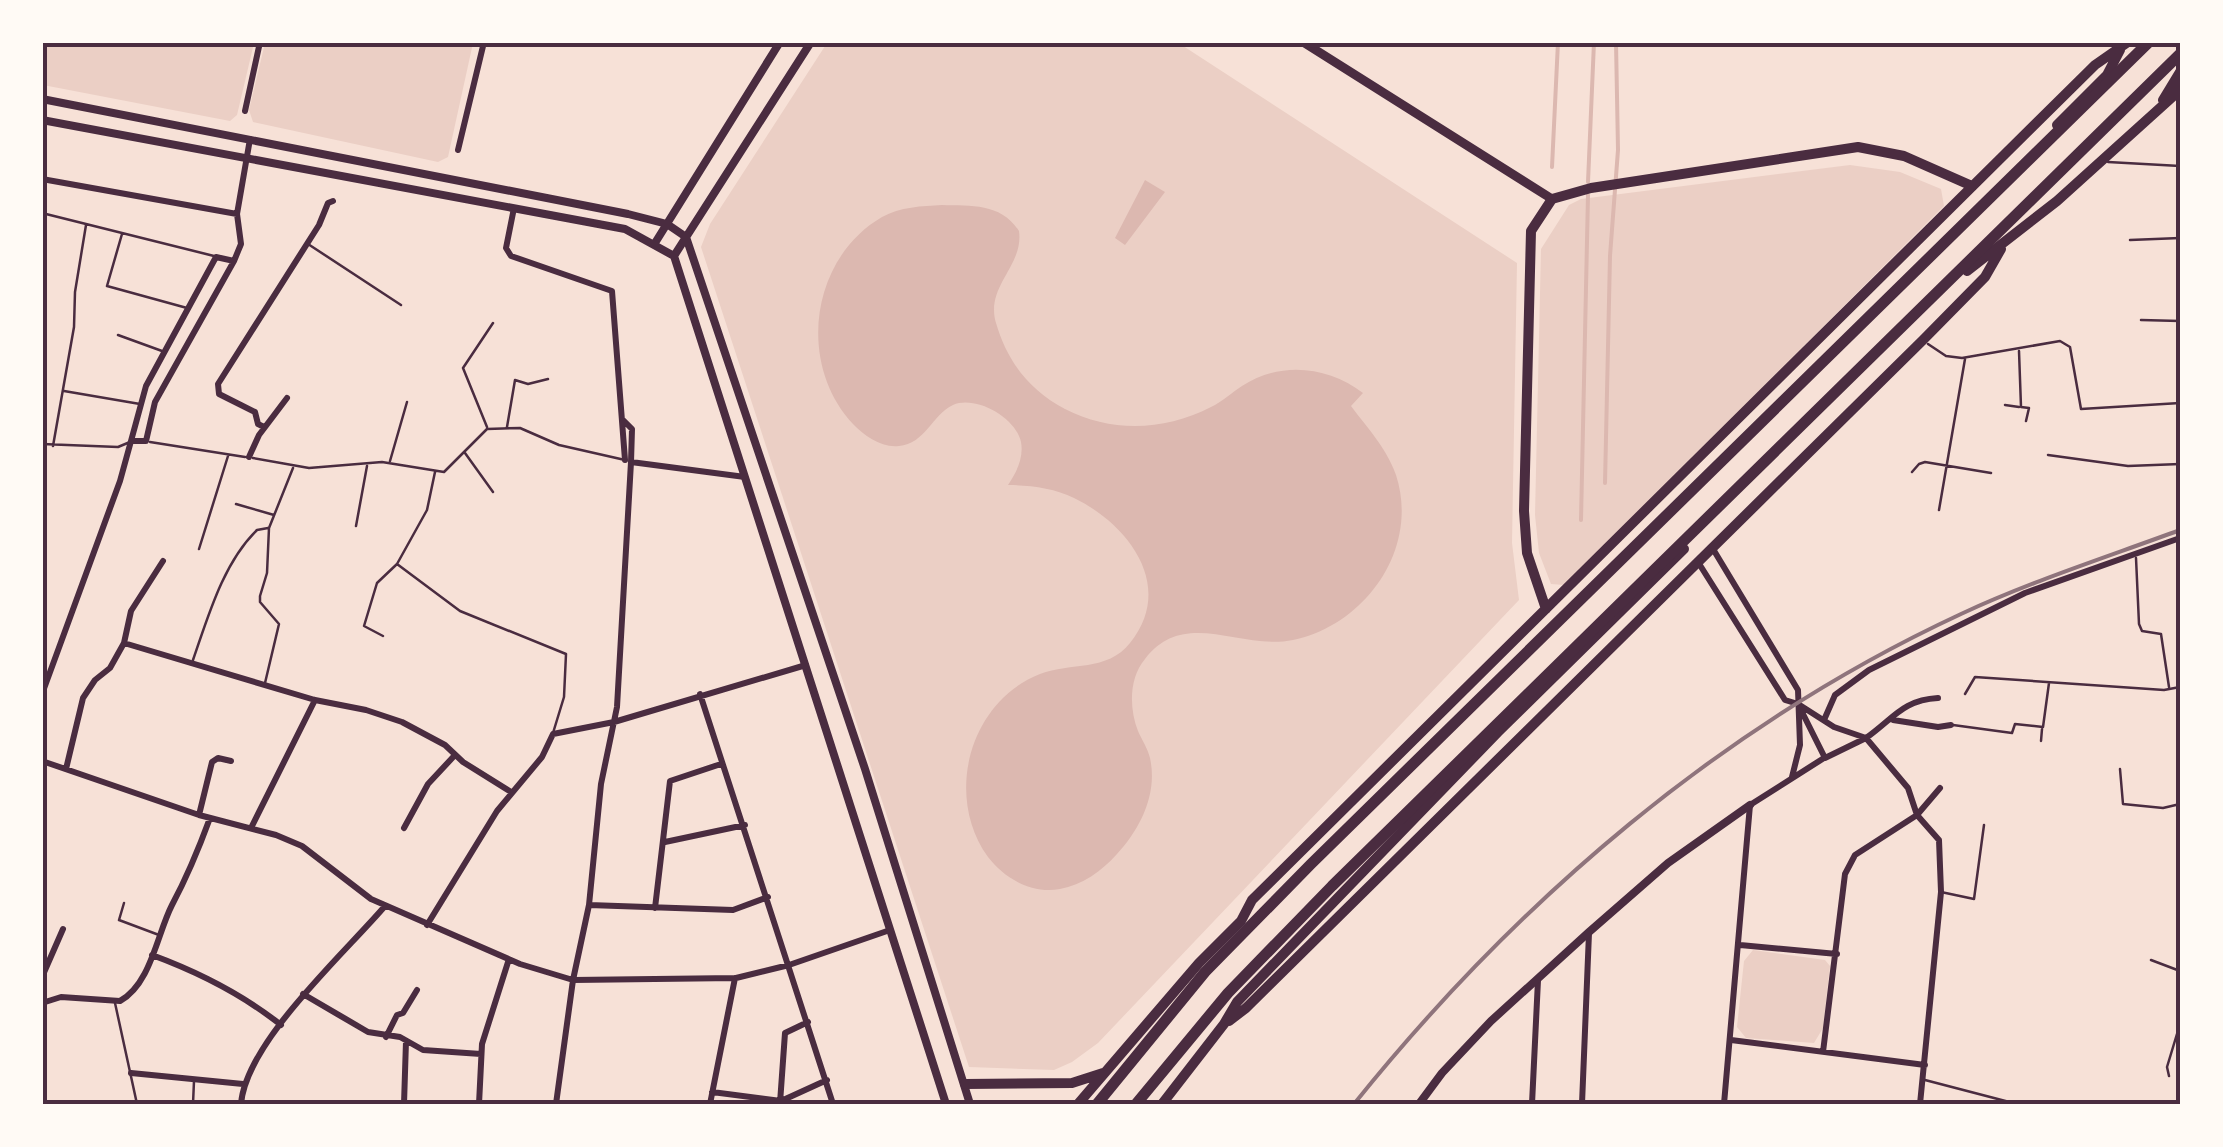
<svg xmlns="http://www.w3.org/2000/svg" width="2223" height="1147" font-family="Mulish,sans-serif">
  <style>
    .green { fill: #ebcfc5 }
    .water { fill: #dcb8b0 }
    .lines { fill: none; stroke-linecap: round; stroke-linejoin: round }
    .stream { stroke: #dcb8b0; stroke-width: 4 }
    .service { stroke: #4a2c40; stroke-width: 2.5 }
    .minor { stroke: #4a2c40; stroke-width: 6 }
    .tertiary { stroke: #4a2c40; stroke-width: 8 }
    .secondary { stroke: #4a2c40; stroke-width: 9 }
    .primary { stroke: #4a2c40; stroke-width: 10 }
    .motorway { stroke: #4a2c40; stroke-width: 11 }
    .rail { stroke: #8f747c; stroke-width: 4 }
    .neatline { fill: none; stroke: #4a2c40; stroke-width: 4 }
  </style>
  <rect width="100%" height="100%" fill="#f7e1d7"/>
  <!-- green -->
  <path class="green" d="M1177 42 1517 263 1512 543 1519 600 1098 1043 1072 1062 1054 1070 969 1067 701 247 710 224 827 43Z
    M44 43V42L254 43 237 115 230 121 43 85Z
    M265 43H473L448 157 438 162 253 122 249 110Z
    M1850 165 1900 172 1941 189 1944 206 1564 585 1551 584 1539 553 1535 515 1541 249 1569 205 1581 199Z
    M1753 950 1825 960 1830 966 1823 1028 1814 1043 1746 1038 1737 1027 1744 961Z"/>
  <!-- water -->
  <path class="water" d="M1145 180 1165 192 1125 245 1115 238Z
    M942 205C972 206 1001 203 1019 231 1024 266 985 286 996 323 1007 361 1029 390 1065 409 1112 433 1164 431 1211 407 1222 402 1231 393 1242 386 1280 361 1328 366 1363 393L1351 406C1368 429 1386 447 1396 475 1420 549 1365 625 1293 640 1240 651 1185 607 1145 659 1129 678 1129 708 1138 731 1142 740 1148 749 1150 758 1158 794 1140 829 1117 854 1102 871 1082 885 1060 889 1032 894 1005 879 988 857 944 796 969 702 1040 674 1071 662 1107 672 1130 643 1176 586 1128 524 1074 498 1054 488 1030 485 1008 485 1016 473 1024 458 1021 442 1016 418 976 395 953 405 932 415 925 444 899 446 881 448 865 436 853 424 797 364 810 259 882 217 900 207 922 206 942 205Z"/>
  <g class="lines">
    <!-- stream -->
    <path class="stream" d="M1552 167 1558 42
      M1588 182 1594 42
      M1605 483 1610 256 1618 150 1616 42
      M1581 520 1588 195"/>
    <!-- service -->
    <path class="service" d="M2108 162 2180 166
      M42 213 214 256
      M122 234 107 286 187 308
      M2130 240 2180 238
      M308 244 401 305
      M2141 320 2180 321
      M118 335 162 351
      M1928 344 1946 356 1962 358 2060 341 2070 347 2081 409 2180 403
      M2019 351 2021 407 2029 408 2026 421
      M64 391 140 404
      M2005 405 2019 407
      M487 427 463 368 493 323
      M507 427 515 380 528 384 548 379
      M150 442 245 457
      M42 444 118 447 130 442
      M53 446 74 327 75 292 86 225
      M465 453 493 492
      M2048 455 2128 466 2180 464
      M253 458 309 468 382 462 444 472 487 429 520 428 559 445 625 460
      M390 461 407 402
      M1912 472 1919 464 1925 462 1991 473
      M236 504 274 515
      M1939 510 1965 359
      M356 526 367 466
      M199 549 228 456
      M2136 558 2139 624 2142 631 2161 634 2169 687
      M397 564 460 611 566 654 564 697 553 733
      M383 636 364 626 377 583 397 564 427 510 435 472
      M193 660C208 617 223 563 257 530L268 528
      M265 683 279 624 260 602V596L267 573 269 528 293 468
      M1965 694 1975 677 2164 690 2180 687
      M1953 725 2012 733 2015 724 2043 727 2049 683
      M2041 741 2042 729
      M2120 769 2123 804 2163 808 2180 804
      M1941 892 1974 899 1984 825
      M124 903 119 920 159 935
      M2151 960 2180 971
      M115 1003 137 1104
      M2169 1076 2167 1067 2180 1024
      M1925 1080 2017 1104
      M193 1104 194 1081"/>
    <!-- minor -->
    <path class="minor" d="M245 111 260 42
      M458 150 484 42
      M42 179 237 214
      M514 208 506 248 511 256 612 291 625 460
      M623 420 632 429 631 462
      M264 427 258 424 255 412 219 394 218 384 319 225 328 203 333 201
      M131 441 146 386 216 257 234 261
      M249 457 259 435 287 398
      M1713 549 1798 690 1800 745 1792 777
      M1698 562 1785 700 1798 704 1834 727 1866 738C1894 718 1903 700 1938 698
      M124 643 315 700 366 710 402 722 445 745 463 762 511 792
      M42 694 120 481 131 441H146L155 402 234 261 241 244 237 214 250 139
      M700 694 833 1104
      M1798 704 1825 758 1866 738 1908 788 1917 815 1939 840 1941 892 1920 1104
      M1824 720 1835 695 1869 670 2025 593 2180 538
      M1893 720 1938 727 1951 725
      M42 761 199 815 276 835 302 846 371 899 520 964 573 980 736 978 789 965 890 930
      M66 769 83 698 95 680 110 668 124 643 131 611 163 561
      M199 815 212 762 218 758 231 761
      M251 828 315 700
      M404 828 428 784 455 755
      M665 842 745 825
      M589 905 733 910 768 897
      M655 908 670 781 721 764
      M427 925 497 811 542 757 553 734 614 722 806 665
      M1740 945 1837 954
      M152 955C198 972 242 994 281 1025
      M42 977 63 929
      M303 994 368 1032 400 1037 423 1050 481 1054
      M42 1003 61 997 120 1001C151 984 157 934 172 905 187 877 199 848 210 818
      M386 1037 397 1015 403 1013 417 990
      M1731 1040 1925 1065
      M1823 1052 1845 874 1855 855 1917 815 1940 788
      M131 1073 243 1084
      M712 1092 781 1101 827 1080
      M780 1103 785 1033 808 1022
      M241 1104C246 1042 344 954 385 906
      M404 1104 406 1041
      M479 1104 482 1044 509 959
      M556 1104 573 980 589 905 601 784 617 707 631 462 745 477
      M710 1104 735 978
      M1532 1104 1538 980
      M1582 1104 1589 933
      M1724 1104 1750 805 1824 758"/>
    <!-- tertiary -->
    <path class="tertiary" d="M42 99 628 214 667 224 686 237
      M42 120 625 229 674 256
      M686 237 865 769 970 1104
      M655 243 780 42
      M674 256 946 1104
      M674 256 811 42
      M1419 1104 1442 1073 1491 1021 1589 932 1668 863 1750 805"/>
    <!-- secondary -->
    <path class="secondary" d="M1303 42 1552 199"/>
    <!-- primary -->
    <path class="primary" d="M2163 100 2180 72
      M2057 125 2107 75 2120 50
      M1967 271 2057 201 2180 90
      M1546 609 1527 553 1524 511 1531 231 1552 199 1591 188 1858 147 1904 156 1972 186
      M1229 1021 1246 1008 1923 340 1985 277 2001 249
      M965 1084 1072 1083 1103 1073
      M1078 1104 1199 963 1241 921 1252 900 2005 154 2095 65 2128 42
      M1162 1104 1224 1024 1237 1002 1498 732 1684 549"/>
    <!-- motorway -->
    <path class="motorway" d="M1097 1104 1205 972 1311 864 2149 42
      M1136 1104 1228 993 1332 886 2180 54"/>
    <!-- rail -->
    <path class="rail" d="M1354 1104C1518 900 1722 725 1961 614 2032 581 2107 557 2180 530"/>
  </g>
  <!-- border -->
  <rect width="2223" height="1147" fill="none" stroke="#fffaf5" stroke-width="90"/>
  <rect x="45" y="45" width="2133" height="1057" class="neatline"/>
</svg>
